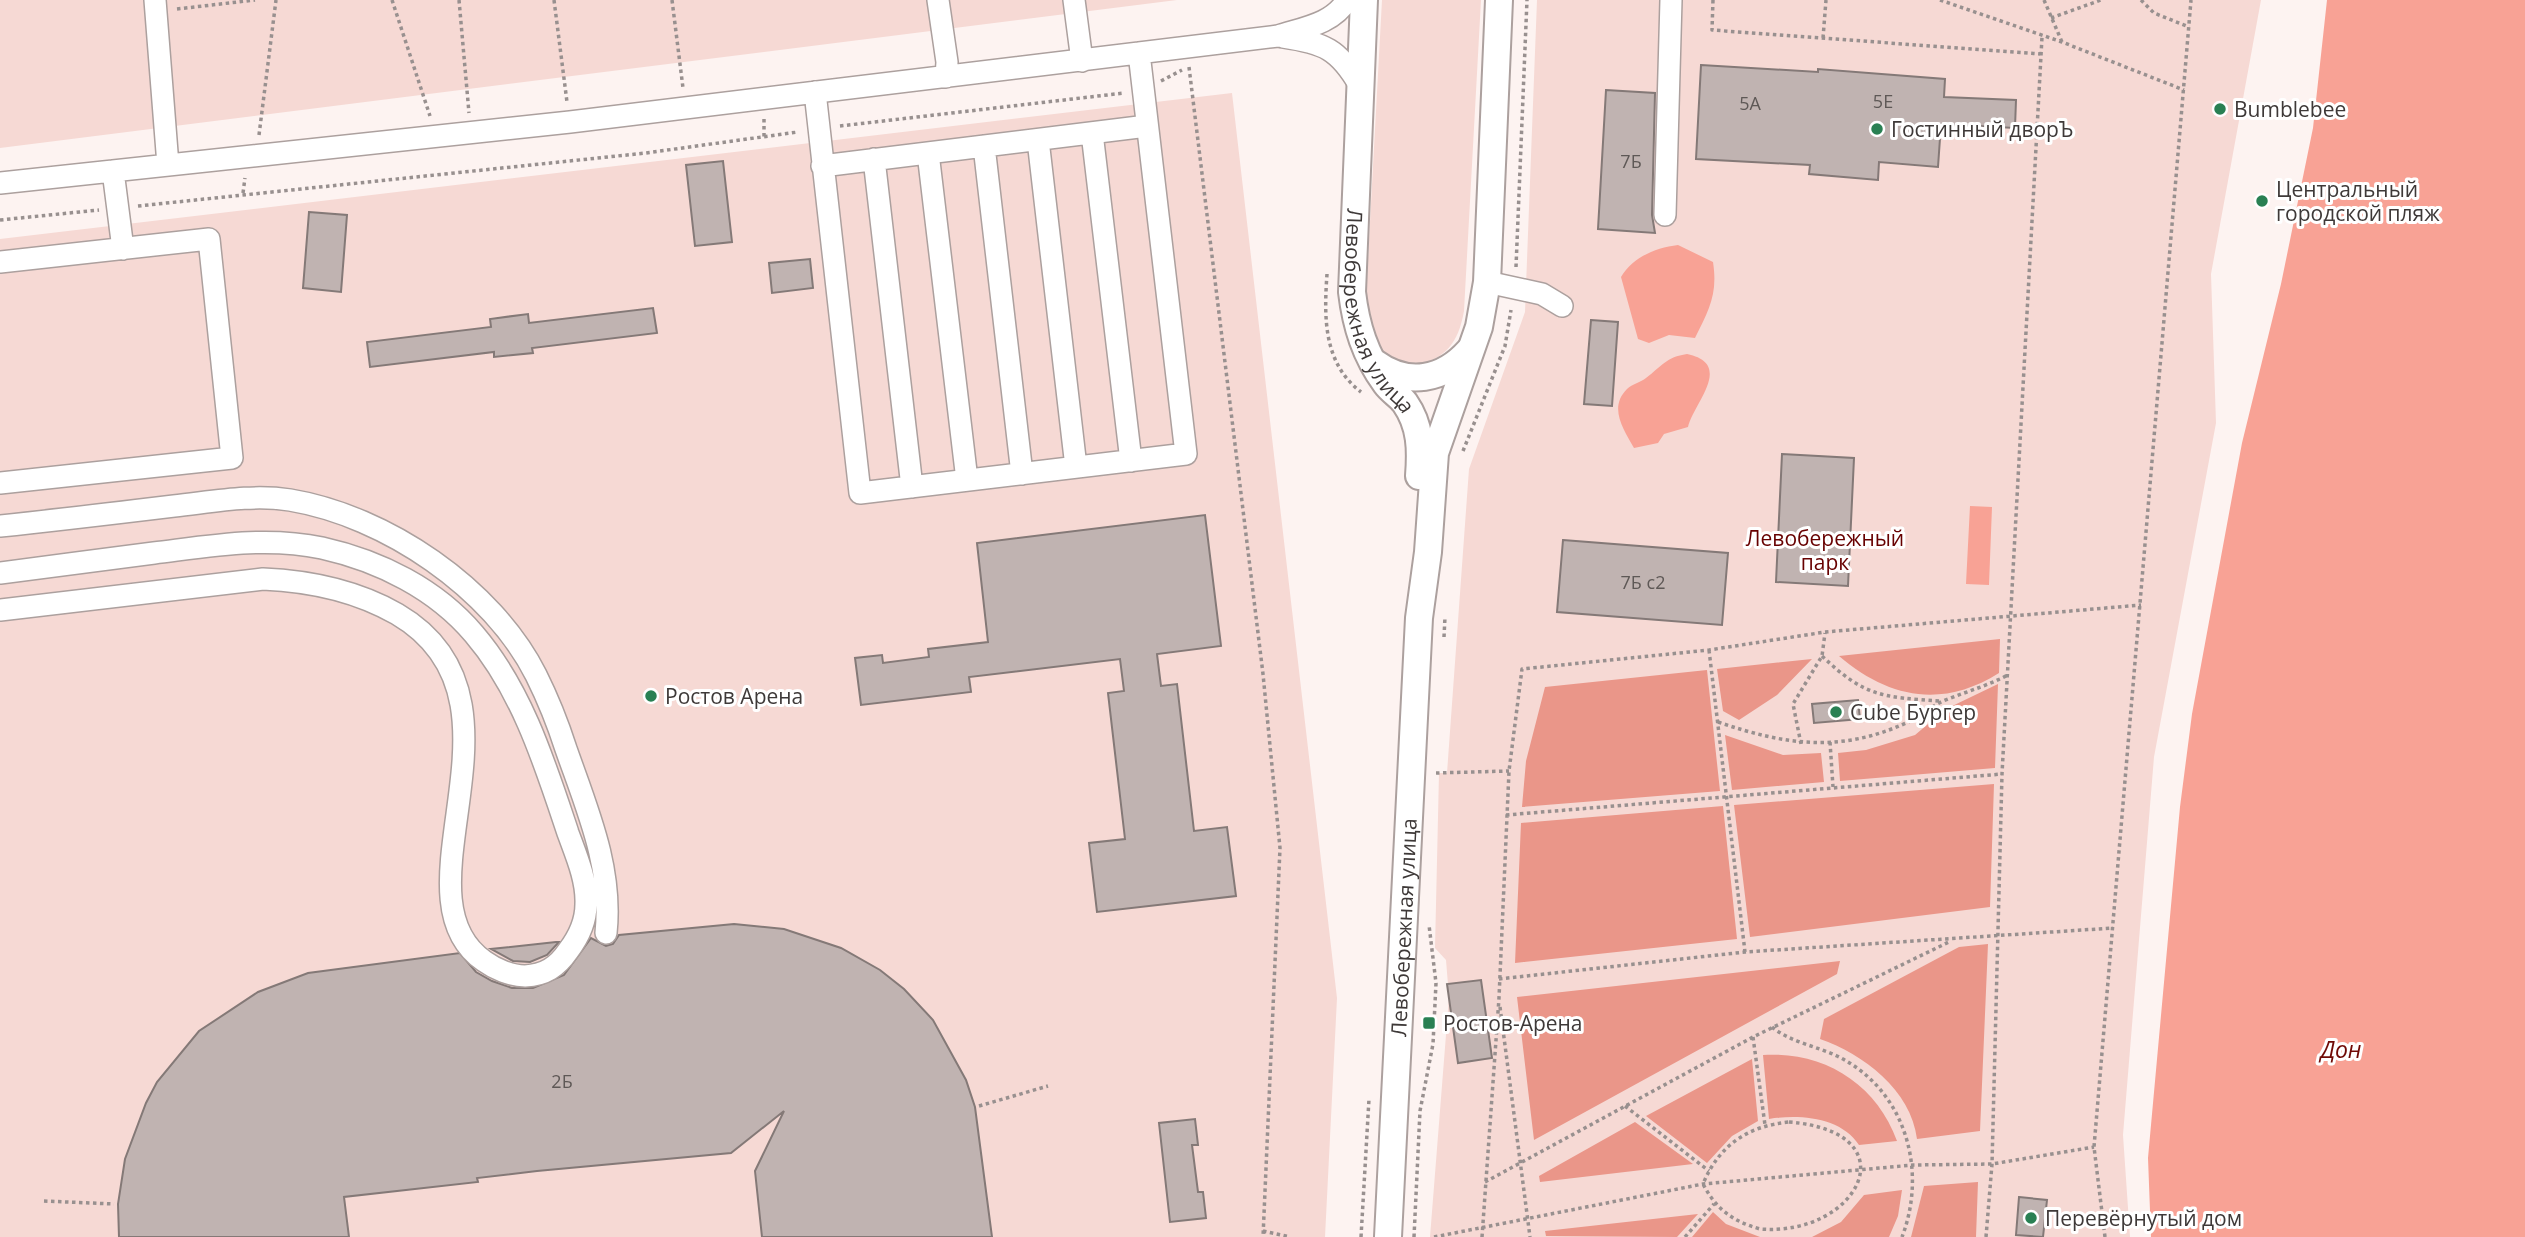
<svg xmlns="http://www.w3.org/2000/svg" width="2525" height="1237" font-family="'Open Sans',sans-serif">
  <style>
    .green { fill: #f6d9d4 }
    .forest { fill: #ea9689 }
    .water { fill: #f8a295 }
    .building { fill: #c0b3b1; stroke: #847977; stroke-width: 2 }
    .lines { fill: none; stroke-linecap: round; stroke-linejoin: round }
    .minor-casing { stroke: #aca09e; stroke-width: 24 }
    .major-casing { stroke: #aca09e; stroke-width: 30 }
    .path { stroke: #98908f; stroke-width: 3.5; stroke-dasharray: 3.5 3.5; stroke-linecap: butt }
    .minor { stroke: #fff; stroke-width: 21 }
    .major { stroke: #fff; stroke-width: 26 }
    .poi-dot { fill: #298053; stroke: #fff; stroke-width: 2.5 }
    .labels { text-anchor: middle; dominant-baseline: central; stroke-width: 6; stroke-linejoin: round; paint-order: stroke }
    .number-label { font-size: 18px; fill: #5e5856 }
    .poi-label { font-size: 21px; fill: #3e3938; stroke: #fff; text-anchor: start }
    .street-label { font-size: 21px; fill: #3e3938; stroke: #fff }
    .park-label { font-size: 21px; fill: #670000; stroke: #fff }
    .water-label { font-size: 23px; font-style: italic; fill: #700a06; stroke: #fff }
  </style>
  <rect width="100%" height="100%" fill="#fdf3f1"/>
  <!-- green -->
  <path class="green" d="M0 0H1177L0 148Z
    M1382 0H1481L1464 311C1458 344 1446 358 1413 367L1385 358 1364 333Z
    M1537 0H2261L2211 274 2216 423 2154 757 2123 1135 2130 1237H1430L1449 997 1446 960 1435 948 1439 773H1447L1469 469 1525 312Z
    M1232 93 1337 998 1325 1237H0V239Z"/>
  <!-- forest -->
  <path class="forest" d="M2000 639 1999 673C1942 709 1888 698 1839 656Z
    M1812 659 1777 695 1739 720 1723 711 1717 669Z
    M1707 670 1720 791 1522 807 1526 761 1545 687Z
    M1998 684 1995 768 1840 781 1838 753 1866 750 1915 735 1946 709Z
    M1725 735 1783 755 1821 753 1824 782 1732 790Z
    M1994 784 1990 907 1750 937 1734 805Z
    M1723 806 1737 939 1515 963 1521 823Z
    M1988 944 1980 1131 1917 1139C1911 1090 1863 1054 1820 1039L1824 1019 1959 947Z
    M1840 961 1837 974 1534 1140 1517 997Z
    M1763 1055C1823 1051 1876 1083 1897 1141L1859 1145C1841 1117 1799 1114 1769 1119Z
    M1752 1059 1758 1121 1732 1136 1707 1163 1646 1116Z
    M1635 1122 1693 1164 1540 1182 1539 1176Z
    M1978 1182 1976 1237H1911L1924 1186Z
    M1902 1190 1898 1216 1889 1237H1812L1841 1222 1864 1195Z
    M1713 1212 1726 1224 1760 1237H1692Z
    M1698 1214 1677 1237 1546 1236 1545 1231Z"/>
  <!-- water -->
  <path class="water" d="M2327 0H2525V1237H2151L2148 1158 2180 807 2192 714 2242 443 2281 284 2313 128Z
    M1678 245 1713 262C1718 294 1709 310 1695 338L1669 335 1649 343 1638 339 1621 277C1633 257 1655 248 1678 245Z
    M1687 354C1735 364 1693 404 1688 427L1664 434 1658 443 1634 448C1624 430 1608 408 1627 389 1632 384 1641 382 1646 378 1662 366 1666 357 1687 354Z
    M1970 506 1992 507 1989 585 1966 584Z"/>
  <!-- building -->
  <path class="building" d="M1701 65 1818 72V69L1945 79 1944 97 2016 100 2015 128 1941 124 1938 167 1879 162 1878 180 1809 174 1810 165 1696 159Z
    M1606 90 1655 93 1652 215 1655 233 1598 229Z
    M723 161 732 242 695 246 686 165Z
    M309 212 347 215 341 292 303 288Z
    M810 259 813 288 772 293 769 263Z
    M653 308 657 333 532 348 533 353 494 357V352L370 367 367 342 491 327 490 319 528 314 529 323Z
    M1591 320 1618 322 1612 406 1584 404Z
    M1782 454 1854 458 1848 586 1776 582Z
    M1205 515 1221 646 1157 654 1161 686 1177 684 1194 831 1227 827 1236 896 1097 912 1089 843 1125 839 1108 693 1124 691 1120 659 969 677 971 692 861 705 855 658 882 655 883 663 929 657 928 649 988 642 977 543Z
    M1563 540 1728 553 1722 625 1557 612Z
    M1858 700 1860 719 1814 723 1812 704Z
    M734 924 784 929 841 948 880 970 904 989 933 1020 966 1080 975 1107 992 1237H762L755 1171 784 1111 731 1153 537 1171 477 1178 478 1182 344 1197 349 1237H119L118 1204 125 1159 146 1103 157 1082 199 1031 258 992 308 973 460 953 476 972 492 981 512 988H533L564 975 591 938 606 946 613 944 619 935Z
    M556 942H559L547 955 530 962 513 961 491 949Z
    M1481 980 1492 1058 1458 1063 1447 984Z
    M1195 1119 1198 1145H1192L1198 1192H1203L1206 1218 1170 1222 1159 1123Z
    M2019 1197 2047 1200 2043 1237 2016 1235Z"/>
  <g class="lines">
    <defs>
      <path id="minor" d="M155 0 168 165
        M938 0 947 62 946 77
        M1074 0 1082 61
        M1283 37C1324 43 1339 49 1360 86
        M815 92 860 493 1186 454 1139 53
        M1092 133 1131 461
        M1038 140 1076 467
        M984 146 1022 474
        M928 153 967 480
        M874 159 912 487
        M822 166 1147 126
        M113 171 123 249
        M0 183 570 122 1278 36C1303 28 1333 24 1347 0
        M1665 215 1671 0
        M0 262 209 239 232 458 0 483
        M1487 282 1542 294 1562 306
        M0 526C58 520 116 513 174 506 212 502 251 494 290 500 386 516 492 588 536 675 548 699 558 724 566 749 587 809 613 868 606 933
        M0 573C51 566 103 560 154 553 211 546 265 536 322 548 380 561 436 589 474 634 522 690 545 764 568 833 576 855 587 880 586 904 586 921 578 938 568 951 557 967 545 975 525 976 511 976 495 969 484 961 388 894 544 700 397 614 355 590 310 581 263 579L0 610"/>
      <g id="major">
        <path id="s1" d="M1364 0 1352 292C1356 326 1365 355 1386 384 1391 391 1400 396 1405 403 1421 426 1421 450 1419 476"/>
        <path d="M1375 363C1408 387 1443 380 1469 351"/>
        <path id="s2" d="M1388 1237 1419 618 1428 552 1435 453 1479 327 1487 282 1499 0"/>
      </g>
    </defs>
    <!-- minor casing -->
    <use href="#minor" class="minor-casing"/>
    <!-- major casing -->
    <use href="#major" class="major-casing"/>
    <!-- path -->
    <path class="path" d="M392 0 430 116
      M459 0 469 113
      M554 0 567 102
      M672 0 683 88
      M1713 0 1712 30 2040 54
      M1940 0 2062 42 2184 90
      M2044 0 2062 42
      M2141 0 2154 13 2189 27
      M177 9 255 0
      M2051 18 2101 0
      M1823 38 1826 0
      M1189 67 1263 674 1280 848 1263 1237
      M1161 81 1182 70
      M764 119V138
      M840 126 1124 93
      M259 135 276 0
      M243 193 245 178
      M138 206 646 153 798 132
      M0 220 99 210
      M1516 267 1527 0
      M1327 274C1324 317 1323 363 1361 392
      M1463 451 1505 346 1511 310
      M1444 637 1445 617
      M1709 650 1745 952
      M1822 656C1865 697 1882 697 1940 701
      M1718 722C1785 745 1840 753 1906 723 1919 717 1930 707 1943 701 1965 692 1987 686 2008 675
      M1830 742 1833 787
      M1801 744 1793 704 1822 656 1825 633
      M1436 773 1509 771
      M1506 815 2002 774
      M1499 979 1745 952 2113 928
      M1500 1007 1530 1237
      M1772 1027C1790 1042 1816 1046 1837 1056 1905 1089 1928 1169 1902 1237
      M1753 1037 1765 1125
      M979 1106 1048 1086
      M1625 1106 1709 1171
      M1789 1122C1913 1132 1858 1237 1760 1229 1732 1221 1716 1209 1703 1184 1719 1145 1748 1126 1789 1122Z
      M1485 1182 1753 1037 1951 941
      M44 1201 114 1204
      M1263 1231 1290 1237
      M1361 1237 1369 1099
      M1414 1237 1420 1111 1433 1044 1436 983 1429 925
      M1434 1237 1703 1184 1913 1165 1992 1164 2094 1147
      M1482 1237 1499 998 1509 771 1522 669 1709 650 1825 632 2141 605
      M1685 1237 1714 1204
      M1986 1237 1992 1164 2002 774 2042 37
      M2105 1237 2094 1147 2191 0"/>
    <!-- minor -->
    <use href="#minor" class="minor"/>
    <!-- major -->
    <use href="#major" class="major"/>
  </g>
  <!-- markers -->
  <g class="poi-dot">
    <circle cx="2220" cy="109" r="7"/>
    <circle cx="1877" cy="129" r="7"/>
    <circle cx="2262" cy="201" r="7"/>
    <circle cx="651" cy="696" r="7"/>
    <circle cx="1836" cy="712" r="7"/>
    <rect x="1422" y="1016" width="14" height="14" rx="3.5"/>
    <circle cx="2031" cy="1218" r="7"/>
  </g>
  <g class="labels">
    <!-- number labels -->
    <g class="number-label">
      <text x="1883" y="101">5Е</text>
      <text x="1750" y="103">5А</text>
      <text x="1631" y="161">7Б</text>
      <text x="1643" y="582">7Б с2</text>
      <text x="562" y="1081">2Б</text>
    </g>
    <!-- poi labels -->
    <g class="poi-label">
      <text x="2234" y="109">Bumblebee</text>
      <text x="1891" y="129">Гостинный дворЪ</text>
      <text x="2276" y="189">Центральный<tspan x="2276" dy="24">городской пляж</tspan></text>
      <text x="665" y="696">Ростов Арена</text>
      <text x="1850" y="712">Cube Бургер</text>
      <text x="1443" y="1023">Ростов-Арена</text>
      <text x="2045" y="1218">Перевёрнутый дом</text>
    </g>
    <!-- street labels -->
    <g class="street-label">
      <text stroke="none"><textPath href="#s1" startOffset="318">Левобережная улица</textPath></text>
      <text stroke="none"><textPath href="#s2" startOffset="310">Левобережная улица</textPath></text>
    </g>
    <!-- park labels -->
    <g class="park-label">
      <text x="1825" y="538">Левобережный<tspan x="1825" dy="24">парк</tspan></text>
    </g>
    <!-- water labels -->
    <g class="water-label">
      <text x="2341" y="1049">Дон</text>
    </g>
  </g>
</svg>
